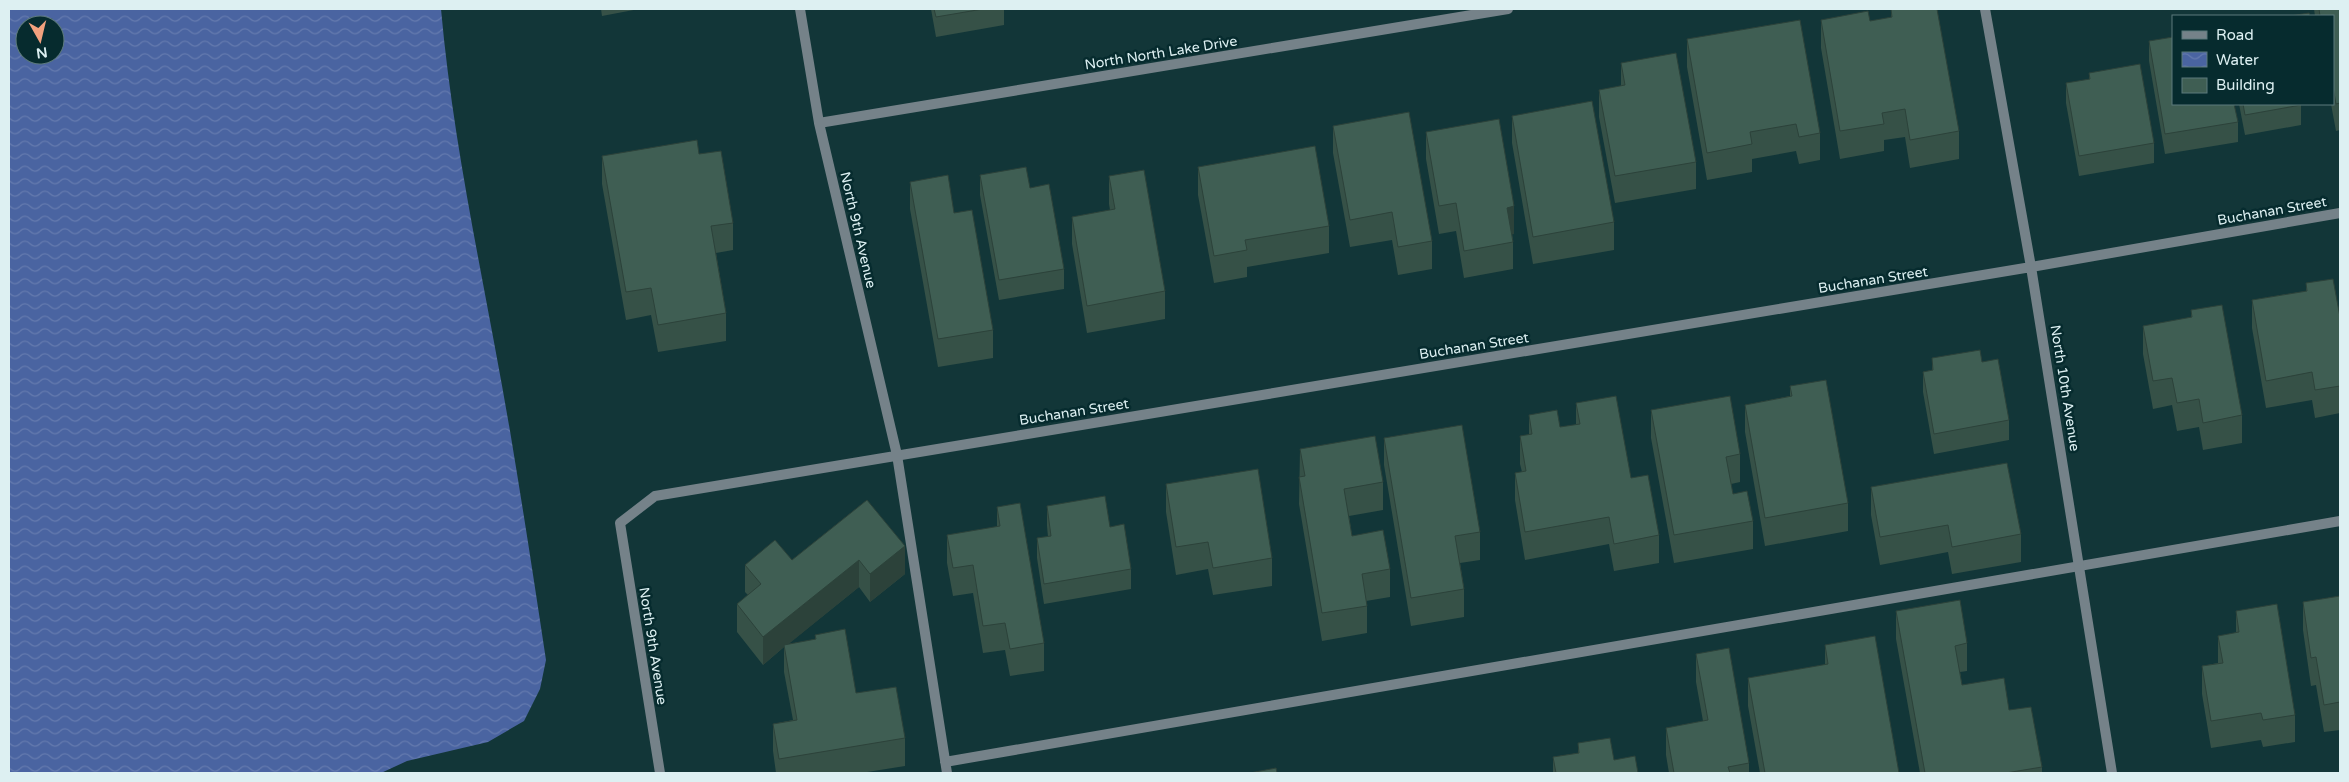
<svg xmlns="http://www.w3.org/2000/svg" width="2349" height="782" font-family="'Varela Round',sans-serif">
  <style>
    .water { fill: url(#water-waves); fill-rule: evenodd }
    .lines { fill: none; stroke-linecap: round; stroke-linejoin: round }
    .lane { stroke: #758289; stroke-width: 10 }
    .street { stroke: #758289; stroke-width: 10 }
    .wall { fill: #365147 }
    .shaded-wall { fill: #2c423a }
    .building { fill: #3f5e53; stroke: #2c423a }
    .labels { text-anchor: middle; dominant-baseline: central; stroke-width: 5; stroke-linejoin: round; paint-order: stroke }
    .street-label { font-size: 14px; fill: #ddf0f2; stroke: #062b2e }
  </style>
  <defs>
    <pattern id="water-waves" width="16" height="10" patternUnits="userSpaceOnUse" patternTransform="scale(1.25)"><rect width="16" height="10" fill="#4a64a1"/><path d="M0 5q4-4 8 0t8 0" fill="none" stroke="#647aae"/></pattern>
  </defs>
  <rect width="100%" height="100%" fill="#123638"/>
  <!-- water -->
  <path class="water" d="M9 9H441C454 155 488 298 512 443 524 515 535 587 546 660L540 689 524 721 488 742 407 761 381 773H9ZM25 25H55V55H25Z"/>
  <g class="lines">
    <!-- lane -->
    <path class="lane" d="M897 455 947 773
      M945 762 2340 521"/>
    <!-- street -->
    <path class="street" d="M800 9 819 123 897 455
      M1985 9 2031 267 2112 773
      M819 123 1508 9
      M660 773 620 523 655 496 2031 267 2340 213"/>
  </g>
  <!-- wall -->
  <path class="wall" d="M601 9H639L602 16Z
    M931 9H1004V25L936 37Z
    M1891 9 1959 131V159L1910 168 1905 137 1884 140V151L1840 159 1821 48V20L1870 21 1891 18Z
    M2314 9H2340V130L2336 131 2331 104H2333V16H2315Z
    M1687 39 1820 133V160L1799 164 1796 151 1752 159V172L1707 180 1687 67Z
    M2149 41 2238 122V142L2165 154 2149 61Z
    M1621 63 1696 162V189L1615 203 1599 117V90L1621 86Z
    M2089 73 2154 143V163L2079 176 2066 103V83L2089 80Z
    M2239 104H2301V125L2245 135Z
    M1512 116 1614 222V250L1533 264 1512 143Z
    M1333 126 1432 241V269L1398 275 1392 240 1350 247 1333 153Z
    M1426 132 1514 234H1512L1513 242V269L1464 278 1456 231 1439 234 1426 159Z
    M699 154 733 223V250L716 253 726 313V341L658 352 651 315 626 320 602 184V156Z
    M1198 167 1329 226V253L1247 267V277L1214 283 1198 195Z
    M980 175 1064 269V289L999 300 980 195Z
    M1109 176 1165 291V319L1087 333 1072 244V217L1110 210 1109 204Z
    M910 182 954 213 993 330V358L938 367 910 209Z
    M2306 283 2340 317V413L2315 418 2312 400 2266 408 2252 328V300L2306 291Z
    M2191 310 2242 415V443L2203 450 2199 427 2177 431 2172 405 2153 409 2143 354V326L2191 318Z
    M1932 358 1982 362 2009 420V440L1934 454 1923 392V372L1932 370Z
    M1790 386 1848 503V531L1765 546 1745 432V405L1790 396Z
    M1576 403 1631 478 1659 535V563L1614 571 1609 544 1525 560 1515 500V473L1522 472 1520 464V436L1529 435V415L1560 427 1576 425Z
    M1651 410 1740 454V482L1731 484 1733 494 1753 521V549L1674 563 1651 438Z
    M1384 438 1480 532V560L1460 563 1464 589V617L1411 626 1384 465Z
    M1300 449 1383 482V510L1349 516 1352 536 1390 569V597L1366 601 1367 606V633L1322 641 1299 504Z
    M1166 484 1272 558V586L1213 595 1208 569 1176 575 1166 512Z
    M1871 487 2021 534V562L1952 574 1948 552 1880 565 1871 515Z
    M867 500 905 574 870 602 859 587 788 644 815 640V635L856 693 905 738V766L861 773H776L773 751V724L793 720 784 672V647L763 665 737 632V604L748 595 745 592V565L792 560Z
    M1047 506 1110 527 1131 569V589L1044 604 1037 558V538L1048 537 1047 526Z
    M997 507 1044 643V671L1010 676 1005 650 983 653 973 593 953 596 947 563V535L997 527Z
    M2340 596V730L2324 732 2316 685 2311 686 2303 630V602Z
    M1896 611 1967 643V671L1960 672 1962 685 2009 710 2042 767V773H1920L1896 639Z
    M2236 611 2295 715V742L2263 747 2261 740 2211 748 2202 694V666L2218 663V636L2236 633Z
    M1825 645 1899 773H1760L1748 706V678L1825 665Z
    M1696 654 1749 763V773H1669L1666 755V728L1703 721 1696 682Z
    M1578 743 1614 760 1638 773H1553V757L1578 753Z"/>
  <!-- shaded-wall -->
  <path class="shaded-wall" d="M1514 206V234L1507 236V208Z
    M905 546V574L870 602V574Z
    M859 560V587L785 647 784 645V647L763 665V637Z"/>
  <!-- building -->
  <path class="building" d="M934 9H983L936 17Z
    M1891 9H1937L1959 131 1910 140 1905 109 1882 113 1884 124 1840 131 1821 20 1868 11 1870 21 1892 17Z
    M2319 9H2340V103L2336 104 2333 87V16H2320Z
    M2309 13 2310 16H2290Z
    M1800 20 1820 133 1799 137 1796 124 1750 132 1752 144 1707 153 1687 39Z
    M2173 37V104H2234L2238 122 2165 134 2149 41Z
    M1676 53 1696 162 1615 176 1599 90 1625 85 1621 63Z
    M2140 64 2154 143 2079 156 2066 83 2090 79 2089 73Z
    M1592 101 1614 222 1533 237 1512 116Z
    M2243 104H2301V105L2245 115Z
    M1409 112 1432 241 1398 247 1392 212 1350 220 1333 126Z
    M1499 119 1514 206 1507 208 1513 242 1464 251 1456 203 1439 206 1426 132Z
    M697 140 699 154 721 151 733 223 711 226 726 313 658 325 651 288 626 292 602 156Z
    M1315 146 1329 226 1245 240 1247 250 1214 256 1198 167Z
    M1026 167 1030 188 1049 184 1064 269 999 280 980 175Z
    M1144 170 1165 291 1087 306 1072 217 1115 209 1109 176Z
    M948 175 954 213 972 210 993 330 938 339 910 182Z
    M2333 279 2340 317V386L2315 390 2312 372 2266 381 2252 300 2307 291 2306 283Z
    M2222 305 2242 415 2203 423 2199 399 2177 403 2172 378 2153 381 2143 326 2192 317 2191 310Z
    M1980 350 1982 362 1998 359 2009 420 1934 434 1923 372 1933 370 1932 358Z
    M1826 380 1848 503 1765 518 1745 405 1792 396 1790 386Z
    M1616 396 1631 478 1648 475 1659 535 1614 544 1609 517 1525 532 1515 473 1526 471 1520 436 1532 434 1529 415 1557 410 1560 427 1580 424 1576 403Z
    M1730 396 1740 454 1726 457 1733 494 1747 491 1753 521 1674 535 1651 410Z
    M1462 425 1480 532 1455 536 1464 589 1411 598 1384 438Z
    M1375 436 1383 482 1344 489 1352 536 1383 530 1390 569 1362 574 1367 606 1322 613 1299 477 1305 476 1300 449Z
    M2007 463 2021 534 1952 547 1948 525 1880 537 1871 487Z
    M1258 469 1272 558 1213 568 1208 542 1176 547 1166 484Z
    M1105 496 1110 527 1124 524 1131 569 1044 584 1037 538 1051 536 1047 506Z
    M867 500 905 546 870 574 859 560 763 637 737 604 761 584 745 565 775 540 792 560Z
    M1020 503 1044 643 1010 649 1005 623 983 626 973 565 953 568 947 535 1000 526 997 507Z
    M2340 596V702L2324 705 2316 657 2311 658 2303 602Z
    M1960 600 1967 643 1955 646 1962 685 2004 678 2009 710 2031 707 2042 767 2006 773H1925L1896 611Z
    M2277 604 2295 715 2263 720 2261 713 2211 721 2202 666 2223 663 2218 636 2239 632 2236 611Z
    M845 629 856 693 896 687 905 738 779 759 773 724 797 720 784 645 816 639 815 635Z
    M1875 636 1899 773H1765L1748 678 1828 664 1825 645Z
    M1729 648 1749 763 1728 767 1730 773H1674L1666 728 1708 720 1696 654Z
    M1610 738 1614 760 1635 756 1638 773H1556L1553 757 1579 753 1578 743Z
    M1276 768 1277 773H1250Z"/>
  <g class="labels">
    <!-- street labels -->
    <g class="street-label">
      <text transform="translate(1161 53) rotate(-9)">North North Lake Drive</text>
      <text transform="translate(2272 211) rotate(-10)">Buchanan Street</text>
      <text transform="translate(858 230) rotate(77)">North 9th Avenue</text>
      <text transform="translate(1873 280) rotate(-9)">Buchanan Street</text>
      <text transform="translate(1474 346) rotate(-9)">Buchanan Street</text>
      <text transform="translate(2065 388) rotate(81)">North 10th Avenue</text>
      <text transform="translate(1074 412) rotate(-9)">Buchanan Street</text>
      <text transform="translate(653 646) rotate(81)">North 9th Avenue</text>
    </g>
  </g>
  <!-- border -->
  <rect width="2349" height="782" fill="none" stroke="#ddf0f2" stroke-width="20"/>
  <!-- legend -->
  <rect x="2172" y="15" width="162" height="90" fill="#062b2e" stroke="#5c7a7c"/>
  <rect x="2182" y="31" width="25" height="8" fill="#758289" stroke="#5c7a7c"/>
  <text x="2216" y="40" font-size="15" fill="#ddf0f2">Road</text>
  <rect x="2182" y="52" width="25" height="15" fill="url(#water-waves)" stroke="#5c7a7c"/>
  <text x="2216" y="65" font-size="15" fill="#ddf0f2">Water</text>
  <rect x="2182" y="78" width="25" height="15" fill="#3f5e53" stroke="#5c7a7c"/>
  <text x="2216" y="90" font-size="15" fill="#ddf0f2">Building</text>
  <!-- north arrow -->
  <g transform="translate(40 40) rotate(172)"><circle r="24" fill="#062b2e" stroke="#5c7a7c"/>
  <path d="M0-4L9 19L0 12L-9 19Z" fill="#f2a17e"/>
  <text y="-8" font-size="14" font-weight="bold" text-anchor="middle" fill="#ddf0f2">N</text>
  </g>
</svg>
